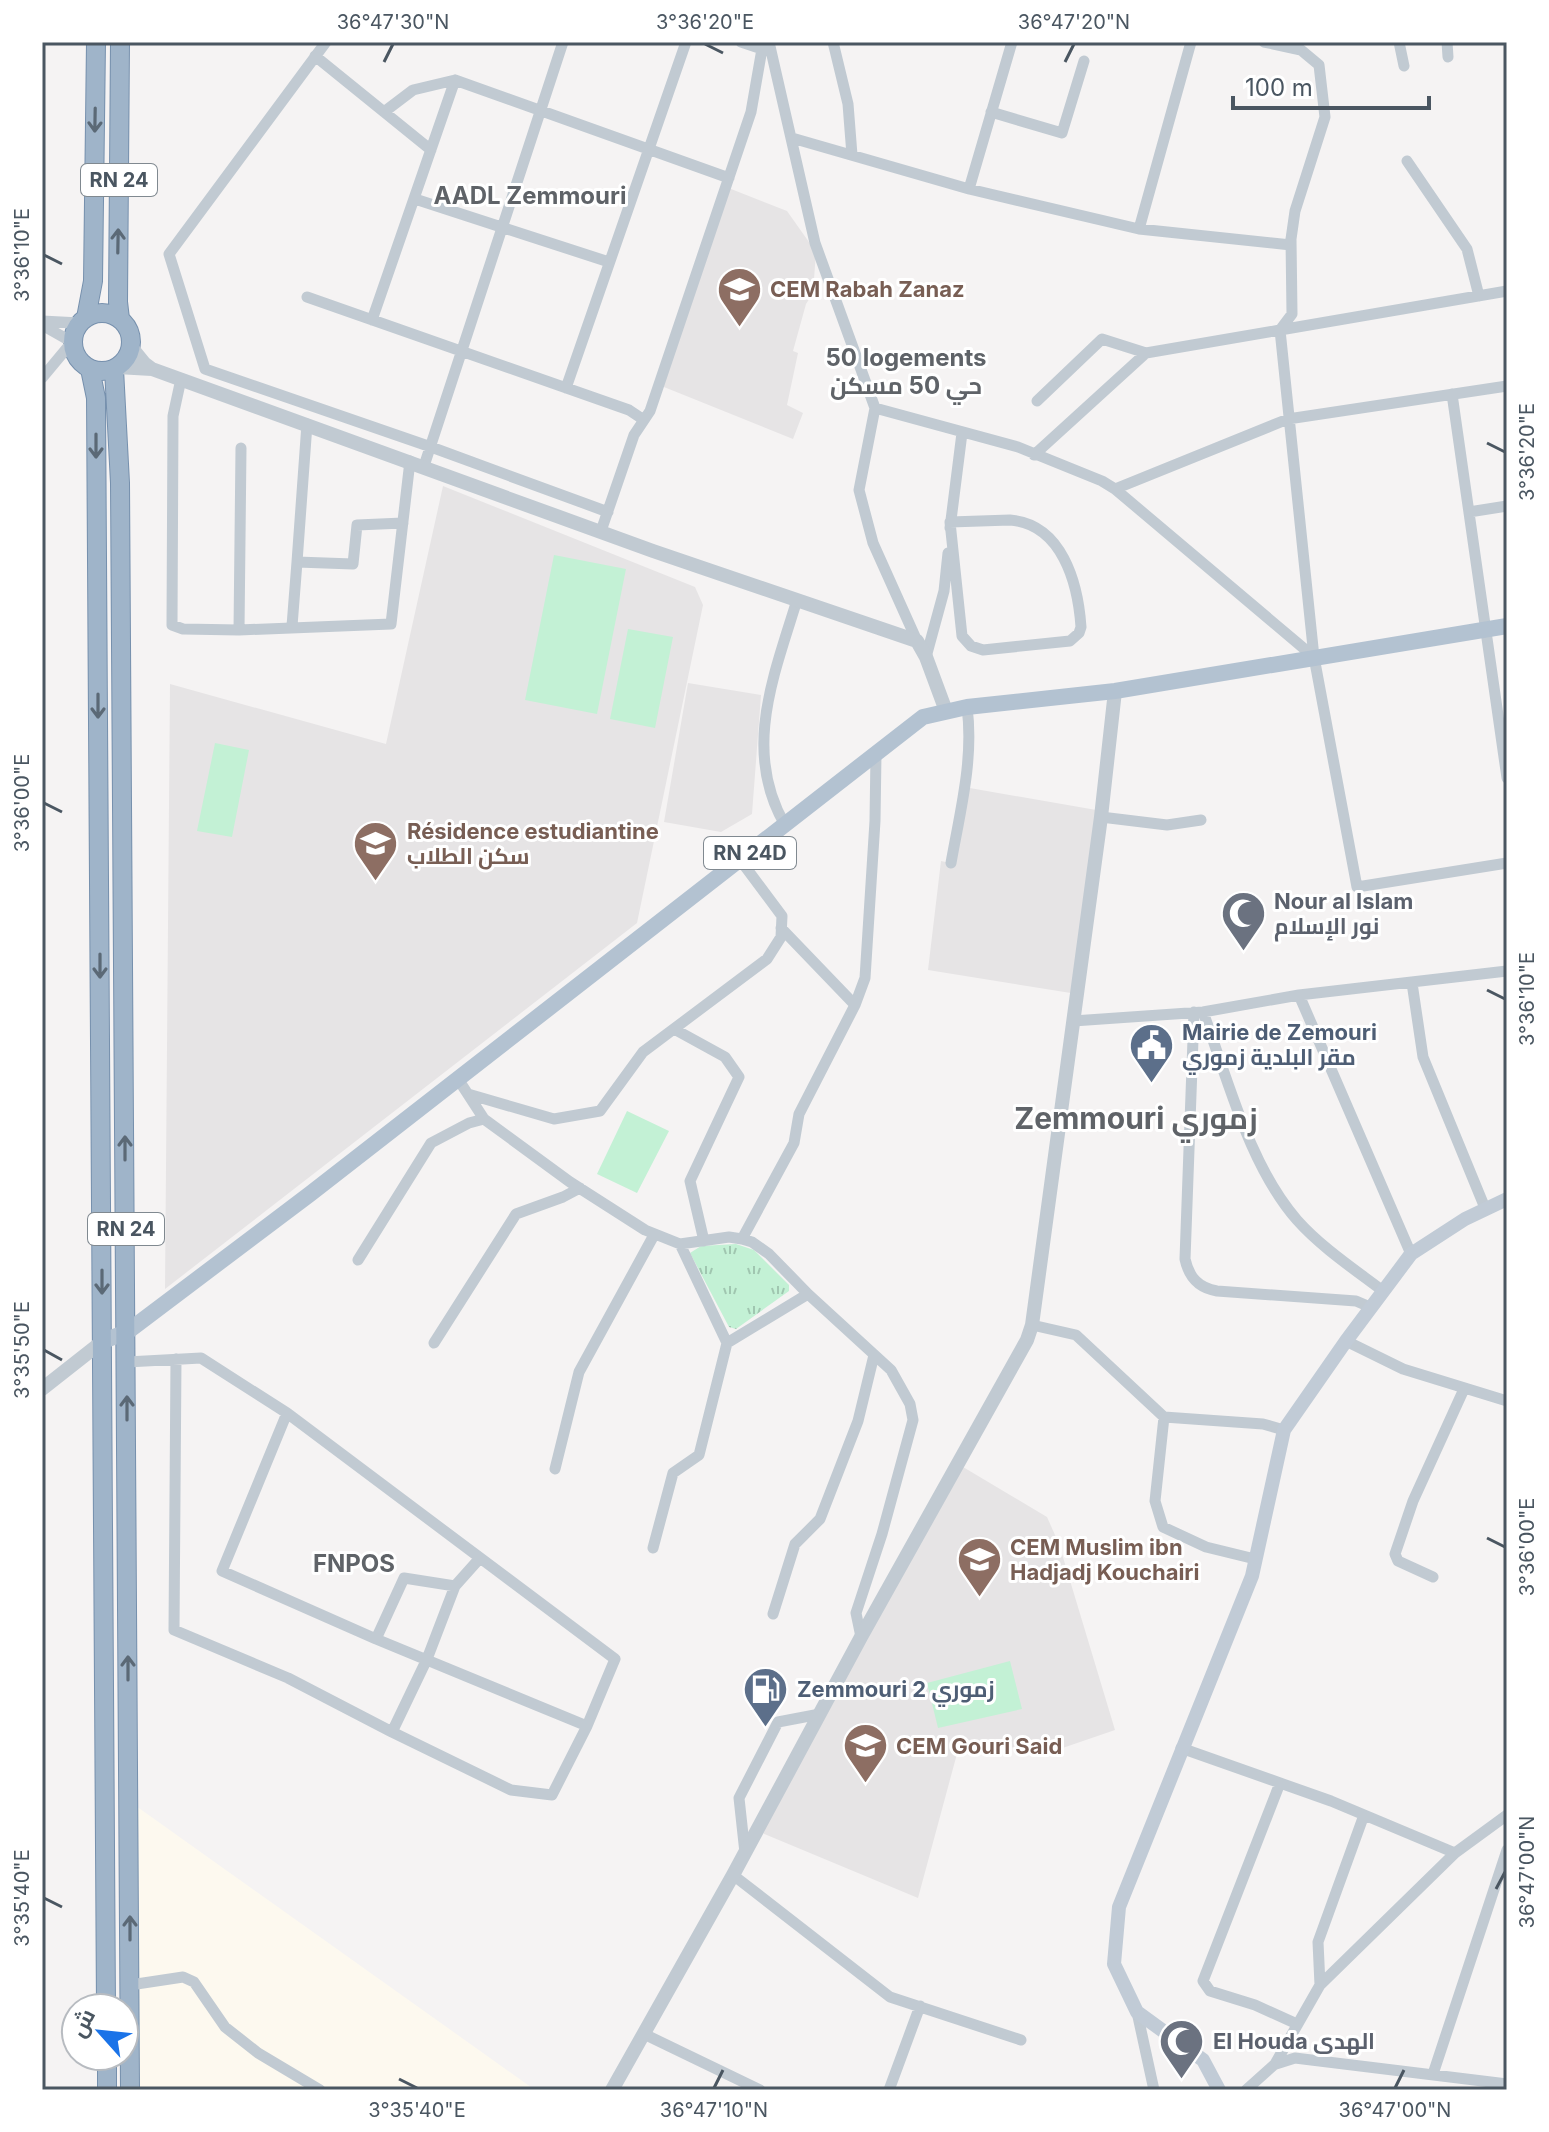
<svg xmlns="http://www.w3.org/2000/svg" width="1549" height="2132" font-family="Inter,Cairo,sans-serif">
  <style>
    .commercial { fill: #fdf9ef }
    .education { fill: #e6e4e5 }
    .grass { fill: url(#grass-tufts) }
    .pitch { fill: #c3f1d5 }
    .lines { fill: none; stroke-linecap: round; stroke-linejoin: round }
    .trunk-casing { stroke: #7690ad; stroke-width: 20 }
    .minor { stroke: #c1cad2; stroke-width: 11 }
    .tertiary { stroke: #c1cad2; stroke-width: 14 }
    .secondary { stroke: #c1cbd6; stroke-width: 14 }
    .primary { stroke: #b3c2d1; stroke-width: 16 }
    .trunk { stroke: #9fb4c9; stroke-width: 18 }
    .oneway { stroke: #5b6976 }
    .ticks { fill: none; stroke: #4a5661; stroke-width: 3 }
    .labels { text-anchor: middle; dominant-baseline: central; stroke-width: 6; stroke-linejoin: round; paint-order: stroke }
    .shield { fill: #fff; stroke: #808990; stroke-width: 2 }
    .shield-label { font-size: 20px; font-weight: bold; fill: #4a5661 }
    .education-label { font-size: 22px; font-weight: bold; fill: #785e54; stroke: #fff; text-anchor: start }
    .worship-label { font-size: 22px; font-weight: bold; fill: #5b616d; stroke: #fff; text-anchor: start }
    .service-label { font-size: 22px; font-weight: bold; fill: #4e5e75; stroke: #fff; text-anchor: start }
    .neighbourhood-label { font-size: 24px; font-weight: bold; fill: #5f6368; stroke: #fff }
    .district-label { font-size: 30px; font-weight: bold; fill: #5f6368; stroke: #fff }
    .neatline { fill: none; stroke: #4a5661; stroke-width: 3 }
    .ticks-label { font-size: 20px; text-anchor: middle; fill: #4a5661 }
  </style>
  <defs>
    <pattern id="grass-tufts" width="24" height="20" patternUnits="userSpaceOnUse" patternTransform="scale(2)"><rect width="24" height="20" fill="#c3f1d5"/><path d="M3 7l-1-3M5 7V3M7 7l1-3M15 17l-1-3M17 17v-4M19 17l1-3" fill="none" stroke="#a0c6b0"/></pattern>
  </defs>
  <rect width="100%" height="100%" fill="#f5f3f3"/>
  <!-- commercial -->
  <path class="commercial" d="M129 1801 535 2090H130Z"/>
  <!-- education -->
  <path class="education" d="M726 187 787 211 816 252 813 293 806 304 793 351 798 353 787 405 803 413 793 439 659 385Z
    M443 486 695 587 703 605 637 923 165 1289 170 684 386 744Z
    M688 683 761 695 752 814 721 832 664 822Z
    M964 787 1102 811 1077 994 928 970 941 861 950 863Z
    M958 1464 1047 1517 1059 1544 1115 1730 1048 1753 961 1739 918 1898 757 1831Z"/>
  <!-- grass -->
  <path class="grass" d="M736 1244 754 1250 789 1285V1291L736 1329 729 1327 690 1253 701 1246Z"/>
  <!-- pitch -->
  <path class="pitch" d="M554 555 626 569 597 714 525 700Z
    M628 629 673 637 655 728 610 719Z
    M215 743 249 750 232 837 197 831Z
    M627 1111 669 1131 637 1193 597 1174Z
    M1010 1661 1022 1709 938 1728 927 1683Z"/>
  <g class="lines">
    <defs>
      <path id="trunk" d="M73 342a29 29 0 1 1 58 0a29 29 0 1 1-58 0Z
        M86 318 93 281 96 42
        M120 319 118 302 120 42
        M90 369 96 398 106 2008
        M114 369 120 483 130 2090
        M107 2056V2090"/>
    </defs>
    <!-- trunk casing -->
    <use href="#trunk" class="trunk-casing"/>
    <!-- minor -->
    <path class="minor" d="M326 42 169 254 205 369 431 447 608 512
      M769 42 815 243 875 408 859 490 873 543 917 641
      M833 42 848 104 852 155
      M1399 42 1404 66
      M1447 42 1448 57
      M315 56 431 150
      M384 112 413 90 455 80
      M991 112 1062 133 1084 61
      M792 138 969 189 1139 229 1291 245
      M1407 161 1467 249 1479 296
      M969 189 1012 42
      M415 199 609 262
      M1139 229 1191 42
      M307 297 629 410 644 420
      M372 320 455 80 729 178
      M42 321 80 323
      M42 325 72 342 42 378
      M181 379 173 416 172 625 183 629 239 630 391 624 410 461
      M566 388 686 42
      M1452 394 1507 778
      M1037 401 1102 339 1146 353
      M875 408 1018 447 1102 481 1115 489 1314 657 1357 887 1507 863
      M1034 455 1146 353 1280 330 1292 314 1291 239 1295 211 1325 117 1319 65 1301 50 1264 42
      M424 466 563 42
      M1115 489 1288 419 1507 386
      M1469 512 1507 506
      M1010 520C1062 524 1078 583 1081 627L1079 633 1070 641 983 650 971 646 962 636 950 522Z
      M950 528 962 433
      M601 531 634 435 650 411 751 112 762 49 741 42
      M297 562 307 424
      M292 626 297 562 353 564 357 525 403 523
      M239 630 241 448
      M926 657 944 591 948 553
      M1314 657 1280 330 1507 291
      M1101 817 1167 825 1201 820
      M785 825C742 751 774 675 797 600
      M951 863C960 812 974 759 967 707
      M1412 983 1423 1057 1485 1208
      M1299 995 1411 1254
      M855 1005 865 978 875 821 876 754
      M1194 1012 1185 1259C1189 1278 1199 1288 1217 1291L1356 1301 1370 1307
      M1203 1012C1228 1079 1249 1165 1297 1220 1321 1247 1354 1269 1383 1291
      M1073 1021 1203 1012 1299 995 1507 971
      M674 1029 725 1057 739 1077 690 1181 704 1241
      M458 1079 484 1119 570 1182 645 1230 680 1244 729 1237 742 1239 752 1242 769 1254 808 1294 891 1370 910 1404 913 1420 882 1534 856 1613 861 1637
      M468 1094 554 1119 600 1111 643 1052 767 959 781 937 782 916 741 861
      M742 1239 794 1143 799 1114 855 1005 781 928
      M358 1260 431 1143 469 1123 484 1119
      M1032 1325 1076 1335 1164 1417 1263 1424 1284 1430
      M1346 1341 1403 1369 1507 1401
      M434 1343 516 1214 563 1197 580 1188
      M727 1343 808 1294
      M127 1362 201 1358 287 1413 222 1571 376 1639 404 1578 455 1586 427 1659 392 1732 288 1678 174 1630 176 1359
      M287 1413 615 1659 587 1726 376 1639
      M1164 1417 1155 1501 1163 1527 1206 1547 1255 1559
      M555 1469 579 1372 654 1235
      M653 1548 673 1473 699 1455 727 1343 680 1244
      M1433 1577 1398 1561 1395 1554 1413 1501 1464 1389
      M455 1586 480 1558
      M773 1614 795 1544 820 1519 858 1421 874 1355
      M392 1732 511 1790 552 1795 587 1726
      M1181 1748 1331 1801 1455 1853
      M1280 1783 1203 1981 1210 1991 1255 2005 1297 2024
      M745 1853 739 1798 778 1722 820 1714
      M733 1875 890 1997 1021 2040
      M130 1985 183 1977 194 1982 225 2027 258 2053 320 2090
      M1320 1985 1318 1942 1364 1815
      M1137 2012 1154 2090
      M644 2034 760 2090
      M1276 2064 1295 2058 1507 2084
      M1433 2074 1507 1850
      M889 2090 920 2006
      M1246 2090 1275 2064 1320 1985 1455 1853 1507 1815"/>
    <!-- tertiary -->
    <path class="tertiary" d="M131 347 144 363 152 369
      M117 367 152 369 653 551 917 641 926 657 946 711
      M42 1389 103 1341
      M612 2090 733 1875 861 1637 1027 1340 1032 1325 1101 817 1115 691"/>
    <!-- secondary -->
    <path class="secondary" d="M1219 2090 1203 2060 1137 2012 1114 1964 1119 1907 1252 1576 1284 1430 1346 1341 1411 1254 1465 1219 1507 1199"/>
    <!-- primary -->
    <path class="primary" d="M103 1341 127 1332 310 1194 923 717 967 707 1115 691 1507 626"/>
    <!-- trunk -->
    <use href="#trunk" class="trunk"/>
  </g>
  <!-- one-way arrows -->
  <defs><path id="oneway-shaft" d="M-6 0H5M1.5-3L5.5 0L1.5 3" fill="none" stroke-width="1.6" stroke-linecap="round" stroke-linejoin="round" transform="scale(2)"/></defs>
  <g class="oneway">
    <use href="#oneway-shaft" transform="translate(95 120) rotate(91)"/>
    <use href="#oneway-shaft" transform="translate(118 241) rotate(-89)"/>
    <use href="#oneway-shaft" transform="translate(96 446) rotate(90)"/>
    <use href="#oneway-shaft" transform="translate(98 706) rotate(90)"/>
    <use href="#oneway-shaft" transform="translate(100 966) rotate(90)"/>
    <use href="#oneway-shaft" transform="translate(125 1148) rotate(-90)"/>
    <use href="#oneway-shaft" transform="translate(102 1282) rotate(90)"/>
    <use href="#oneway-shaft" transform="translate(127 1408) rotate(-90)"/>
    <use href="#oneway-shaft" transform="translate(128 1668) rotate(-90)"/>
    <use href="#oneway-shaft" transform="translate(130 1928) rotate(-90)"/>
  </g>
  <!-- ticks -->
  <path class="ticks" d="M705 44 723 53M384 62 393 44M1065 62 1074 44M44 255 62 264M1487 443 1505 452M44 803 62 812M1487 990 1505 999M44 1350 62 1360M1487 1538 1505 1547M1496 1889 1505 1872M44 1898 62 1907M399 2079 417 2088M714 2088 723 2070M1395 2088 1404 2070"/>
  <!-- icons -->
  <defs>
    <symbol id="school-pin" viewBox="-11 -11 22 30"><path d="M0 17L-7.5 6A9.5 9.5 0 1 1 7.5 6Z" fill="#8d6e63" stroke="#fff"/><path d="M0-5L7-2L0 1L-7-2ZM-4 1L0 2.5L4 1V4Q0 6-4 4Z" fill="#fff"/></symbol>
    <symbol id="mosque-pin" viewBox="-11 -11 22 30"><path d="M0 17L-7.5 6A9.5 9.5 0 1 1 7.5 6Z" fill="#6b7280" stroke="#fff"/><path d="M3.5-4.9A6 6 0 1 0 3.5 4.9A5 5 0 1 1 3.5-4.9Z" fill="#fff"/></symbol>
    <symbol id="civic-pin" viewBox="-11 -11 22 30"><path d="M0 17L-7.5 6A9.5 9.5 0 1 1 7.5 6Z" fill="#5c6f8a" stroke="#fff"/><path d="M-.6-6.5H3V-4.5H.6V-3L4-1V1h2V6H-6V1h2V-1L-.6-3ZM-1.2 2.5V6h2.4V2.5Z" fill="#fff"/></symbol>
    <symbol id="fuel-pin" viewBox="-11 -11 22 30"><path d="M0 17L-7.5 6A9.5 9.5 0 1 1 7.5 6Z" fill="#5c6f8a" stroke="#fff"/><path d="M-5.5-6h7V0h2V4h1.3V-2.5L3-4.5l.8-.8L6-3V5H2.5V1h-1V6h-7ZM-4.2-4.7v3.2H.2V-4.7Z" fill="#fff"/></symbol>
  </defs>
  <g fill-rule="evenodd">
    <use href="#school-pin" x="714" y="264" width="51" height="69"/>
    <use href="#school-pin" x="350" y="818" width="51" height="69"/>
    <use href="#mosque-pin" x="1218" y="888" width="51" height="69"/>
    <use href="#civic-pin" x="1126" y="1020" width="51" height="69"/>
    <use href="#school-pin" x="954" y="1534" width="51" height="69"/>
    <use href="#fuel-pin" x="740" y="1664" width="51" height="69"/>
    <use href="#school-pin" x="840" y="1720" width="51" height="69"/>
    <use href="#mosque-pin" x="1156" y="2016" width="51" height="69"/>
  </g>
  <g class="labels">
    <!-- shield labels -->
    <g class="shield">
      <rect x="81" y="164" width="76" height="32" rx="6"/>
      <rect x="704" y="837" width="92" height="32" rx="6"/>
      <rect x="88" y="1213" width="76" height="32" rx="6"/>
    </g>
    <g class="shield-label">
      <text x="119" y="180">RN 24</text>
      <text x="750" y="853">RN 24D</text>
      <text x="126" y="1229">RN 24</text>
    </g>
    <!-- education labels -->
    <g class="education-label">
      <text x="770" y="289">CEM Rabah Zanaz</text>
      <text x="407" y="831">Résidence estudiantine<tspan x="407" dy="25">سكن الطلاب</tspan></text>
      <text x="1010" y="1547">CEM Muslim ibn<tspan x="1010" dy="25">Hadjadj Kouchairi</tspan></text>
      <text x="896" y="1746">CEM Gouri Said</text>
    </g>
    <!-- worship labels -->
    <g class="worship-label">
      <text x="1274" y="901">Nour al Islam<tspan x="1274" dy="25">نور الإسلام</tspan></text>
      <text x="1213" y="2041">El Houda الهدى</text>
    </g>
    <!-- service labels -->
    <g class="service-label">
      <text x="1182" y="1032">Mairie de Zemouri<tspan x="1182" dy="25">مقر البلدية زموري</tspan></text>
      <text x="797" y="1689">Zemmouri 2 زموري</text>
    </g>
    <!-- neighbourhood labels -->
    <g class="neighbourhood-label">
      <text x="530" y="195">AADL Zemmouri</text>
      <text x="906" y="357">50 logements<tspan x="906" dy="28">حي 50 مسكن</tspan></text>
      <text x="354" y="1563">FNPOS</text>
    </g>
    <!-- district labels -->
    <g class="district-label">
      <text x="1136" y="1118">Zemmouri زموري</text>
    </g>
  </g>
  <!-- border -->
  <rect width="1549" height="2132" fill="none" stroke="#ffffff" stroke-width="88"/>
  <!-- north arrow -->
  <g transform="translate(100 2032) rotate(297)"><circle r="38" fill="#ffffff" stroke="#b7bbc0" stroke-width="2"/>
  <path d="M0-6L14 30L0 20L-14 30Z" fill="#1a73e8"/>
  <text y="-12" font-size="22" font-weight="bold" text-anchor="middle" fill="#4a5661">ش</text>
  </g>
  <!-- scale -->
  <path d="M1233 96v12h196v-12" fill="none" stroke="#4a5661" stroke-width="4"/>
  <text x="1245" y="96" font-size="24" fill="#4a5661" stroke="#ffffff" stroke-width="6" paint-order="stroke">100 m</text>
  <rect x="44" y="44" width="1461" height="2044" class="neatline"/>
  <g class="ticks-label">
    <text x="393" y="29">36°47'30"N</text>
    <text x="705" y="29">3°36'20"E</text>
    <text x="1074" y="29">36°47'20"N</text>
    <text transform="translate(22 255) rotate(-90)" y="7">3°36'10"E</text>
    <text transform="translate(1527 452) rotate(-90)" y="7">3°36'20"E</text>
    <text transform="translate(22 803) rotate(-90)" y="7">3°36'00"E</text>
    <text transform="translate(1527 999) rotate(-90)" y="7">3°36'10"E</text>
    <text transform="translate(22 1350) rotate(-90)" y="7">3°35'50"E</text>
    <text transform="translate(1527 1547) rotate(-90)" y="7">3°36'00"E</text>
    <text transform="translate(1527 1872) rotate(-90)" y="7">36°47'00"N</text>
    <text transform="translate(22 1898) rotate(-90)" y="7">3°35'40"E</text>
    <text x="417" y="2117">3°35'40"E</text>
    <text x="714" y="2117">36°47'10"N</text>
    <text x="1395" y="2117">36°47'00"N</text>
  </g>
</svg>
